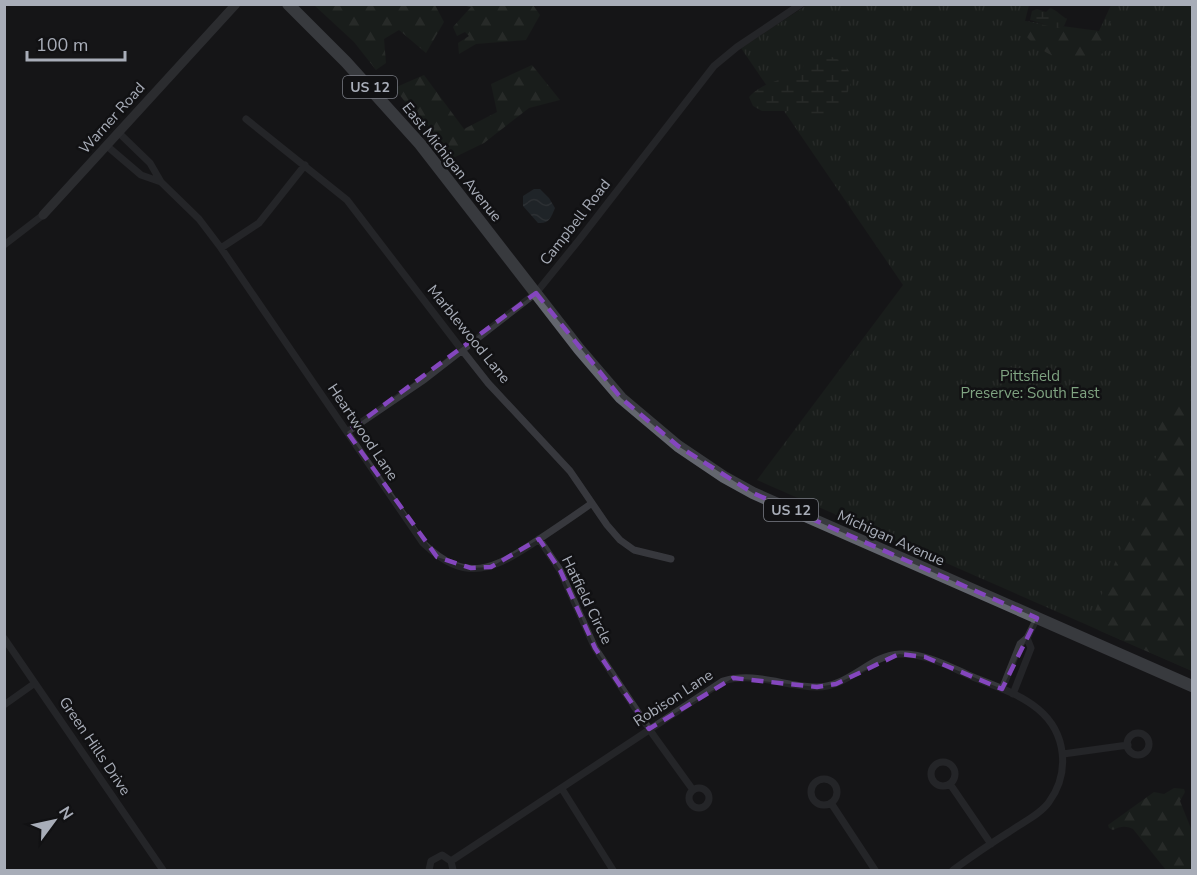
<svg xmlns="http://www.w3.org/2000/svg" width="1197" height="875" font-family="'Nunito Sans',sans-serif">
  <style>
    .grass { fill: url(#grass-tufts) }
    .forest { fill: url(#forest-firs) }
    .wetland { fill: url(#wetland-marsh) }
    .water { fill: url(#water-waves) }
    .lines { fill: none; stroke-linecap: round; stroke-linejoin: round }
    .street { stroke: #37383d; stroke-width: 7 }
    .secondary { stroke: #45474d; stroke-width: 9 }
    .highway { stroke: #63666e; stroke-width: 12 }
    .marked { fill: none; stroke: #8446be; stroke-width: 4.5; stroke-dasharray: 12 8; stroke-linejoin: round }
    .labels { text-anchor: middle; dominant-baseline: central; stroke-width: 5; stroke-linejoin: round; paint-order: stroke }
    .shield { fill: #111113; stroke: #7b7e86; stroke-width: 1.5 }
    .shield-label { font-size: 14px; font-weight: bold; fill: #a8adb8 }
    .street-label { font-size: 15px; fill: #a8adb8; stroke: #111113 }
    .park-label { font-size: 15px; fill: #7fa381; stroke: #111113 }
  </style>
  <defs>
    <pattern id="grass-tufts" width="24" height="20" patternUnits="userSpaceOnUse" patternTransform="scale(1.5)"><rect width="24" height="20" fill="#1e261f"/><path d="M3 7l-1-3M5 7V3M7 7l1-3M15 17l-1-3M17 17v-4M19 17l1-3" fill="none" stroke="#3c433d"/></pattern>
    <pattern id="forest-firs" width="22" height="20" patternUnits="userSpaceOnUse" patternTransform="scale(1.5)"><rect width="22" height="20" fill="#1e261f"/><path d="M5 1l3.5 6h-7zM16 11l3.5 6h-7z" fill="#3c433d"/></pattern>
    <pattern id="wetland-marsh" width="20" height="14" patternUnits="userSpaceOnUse" patternTransform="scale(1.5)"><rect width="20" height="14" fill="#1e261f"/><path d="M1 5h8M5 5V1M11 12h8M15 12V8" fill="none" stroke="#3c433d"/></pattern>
    <pattern id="water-waves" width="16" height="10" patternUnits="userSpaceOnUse" patternTransform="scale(1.5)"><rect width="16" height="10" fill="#2c353c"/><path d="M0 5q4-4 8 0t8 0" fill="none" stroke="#485056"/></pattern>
  </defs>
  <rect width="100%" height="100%" fill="#161618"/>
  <!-- grass -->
  <path class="grass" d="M807 5H1029L1025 21 1099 31 1111 5H1192V671L757 480 903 285 741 48Z"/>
  <!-- forest -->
  <path class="forest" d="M314 5H435L444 22 426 53 399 30 384 39 386 63 376 70 354 42Z
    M462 5H533L540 15 526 40 476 44 459 54 458 43 469 36 465 32 457 36 453 27 471 7Z
    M1020 20 1058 28 1099 31 1111 23 1112 46C1101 55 1089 63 1074 63 1058 62 1017 39 1020 20Z
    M532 65 560 100 529 108 484 143 451 159 394 88 424 75 464 129 497 112 491 84Z
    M1192 371V671L1098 630 1095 611 1126 536 1162 441 1156 421C1178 409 1184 393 1192 371Z
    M1174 788 1184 789 1185 792 1180 801 1192 831V870H1166L1133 829C1126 826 1121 826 1113 830L1109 828 1108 825 1154 792 1164 794Z"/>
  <!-- wetland -->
  <path class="wetland" d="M1050 8C1057 10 1061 16 1067 19L1064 26 1058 28 1030 20 1032 11 1037 9 1046 12Z
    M824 54 842 61 853 77 846 97 830 117H812L795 111H762L753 106 749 97C762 82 780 82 796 72 808 64 807 59 824 54Z"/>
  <!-- water -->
  <path class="water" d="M534 189H540L549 198 555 208C551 218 549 224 538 223L523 206V196Z"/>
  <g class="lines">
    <!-- street -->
    <path class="street" d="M246 119 347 200 462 350 488 383 570 471 607 525 620 540 634 550 671 559
      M119 133 150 163 161 182 199 219 221 248 423 543C467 585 494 569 538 540 556 528 574 516 592 503
      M107 146 141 175 161 182
      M4 245 43 215
      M221 248 259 223 305 165
      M347 432 425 379 536 293 579 240 714 66 737 47 801 4
      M539 539 560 570 595 648 654 736 693 790
      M4 638 163 870
      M1002 689 1020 644 1027 638 1037 618
      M1013 694 1031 648 1027 638
      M4 705 35 683
      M1127 744a11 11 0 1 1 22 0a11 11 0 1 1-22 0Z
      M1063 754 1128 745
      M931 774a12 12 0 1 1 24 0a12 12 0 1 1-24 0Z
      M811 792a13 13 0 1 1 26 0a13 13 0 1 1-26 0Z
      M950 784 991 844
      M689 798a10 10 0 1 1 20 0a10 10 0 1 1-20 0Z
      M562 789 613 870
      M831 803 875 870
      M451 861 723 681C755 671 785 687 817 687 849 687 870 655 900 654 926 653 950 667 973 677 995 686 1020 694 1038 709 1067 733 1070 773 1049 802 1040 815 1021 823 1009 832 990 844 971 857 953 870
      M429 870 431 861 442 855 451 861 453 870"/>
    <!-- secondary -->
    <path class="secondary" d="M43 215 236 4"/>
    <!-- highway -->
    <path class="highway" d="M288 4 346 62 420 144 579 349 621 398 678 446 724 477 753 493 1192 686"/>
  </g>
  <!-- marked area -->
  <path d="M0 0H1197V875H0ZM536 293 621 398 678 446 753 493 1037 618 1002 689 925 657 899 654 836 684 817 687 733 678 649 729 595 648 560 570 539 539 491 567 471 568 437 557 347 432Z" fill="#161618" fill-opacity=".55" fill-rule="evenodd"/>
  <path class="marked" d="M536 293 621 398 678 446 753 493 1037 618 1002 689 925 657 899 654 836 684 817 687 733 678 649 729 595 648 560 570 539 539 491 567 471 568 437 557 347 432Z"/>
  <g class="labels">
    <!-- shield labels -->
    <g class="shield">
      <rect x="343" y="76" width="54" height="22" rx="4.5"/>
      <rect x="764" y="499" width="54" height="22" rx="4.5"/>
    </g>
    <g class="shield-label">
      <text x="370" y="87">US 12</text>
      <text x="791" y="510">US 12</text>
    </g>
    <!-- street labels -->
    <g class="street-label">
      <text transform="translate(112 118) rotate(-48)">Warner Road</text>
      <text transform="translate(452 162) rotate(51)">East Michigan Avenue</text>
      <text transform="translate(575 222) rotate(-52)">Campbell Road</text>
      <text transform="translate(469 334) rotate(51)">Marblewood Lane</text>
      <text transform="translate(363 432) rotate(56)">Heartwood Lane</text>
      <text transform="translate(891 538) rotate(24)">Michigan Avenue</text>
      <text transform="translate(587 600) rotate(64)">Hatfield Circle</text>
      <text transform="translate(673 698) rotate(-33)">Robison Lane</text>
      <text transform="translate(95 746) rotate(56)">Green Hills Drive</text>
    </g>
    <!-- park labels -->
    <g class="park-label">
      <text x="1030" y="376">Pittsfield<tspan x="1030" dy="17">Preserve: South East</tspan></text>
    </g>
  </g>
  <!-- border -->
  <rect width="1197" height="875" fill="none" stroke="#a8adb8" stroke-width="12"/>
  <!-- north arrow -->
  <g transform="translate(54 821) rotate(57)" stroke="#111113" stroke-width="4.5" paint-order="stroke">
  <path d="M0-4.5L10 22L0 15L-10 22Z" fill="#a8adb8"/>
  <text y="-9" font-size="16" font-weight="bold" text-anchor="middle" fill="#a8adb8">N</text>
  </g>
  <!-- scale -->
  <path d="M27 51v9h98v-9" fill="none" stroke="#a8adb8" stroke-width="3"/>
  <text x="36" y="51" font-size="18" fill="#a8adb8" stroke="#111113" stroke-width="4.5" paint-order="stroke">100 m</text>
</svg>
